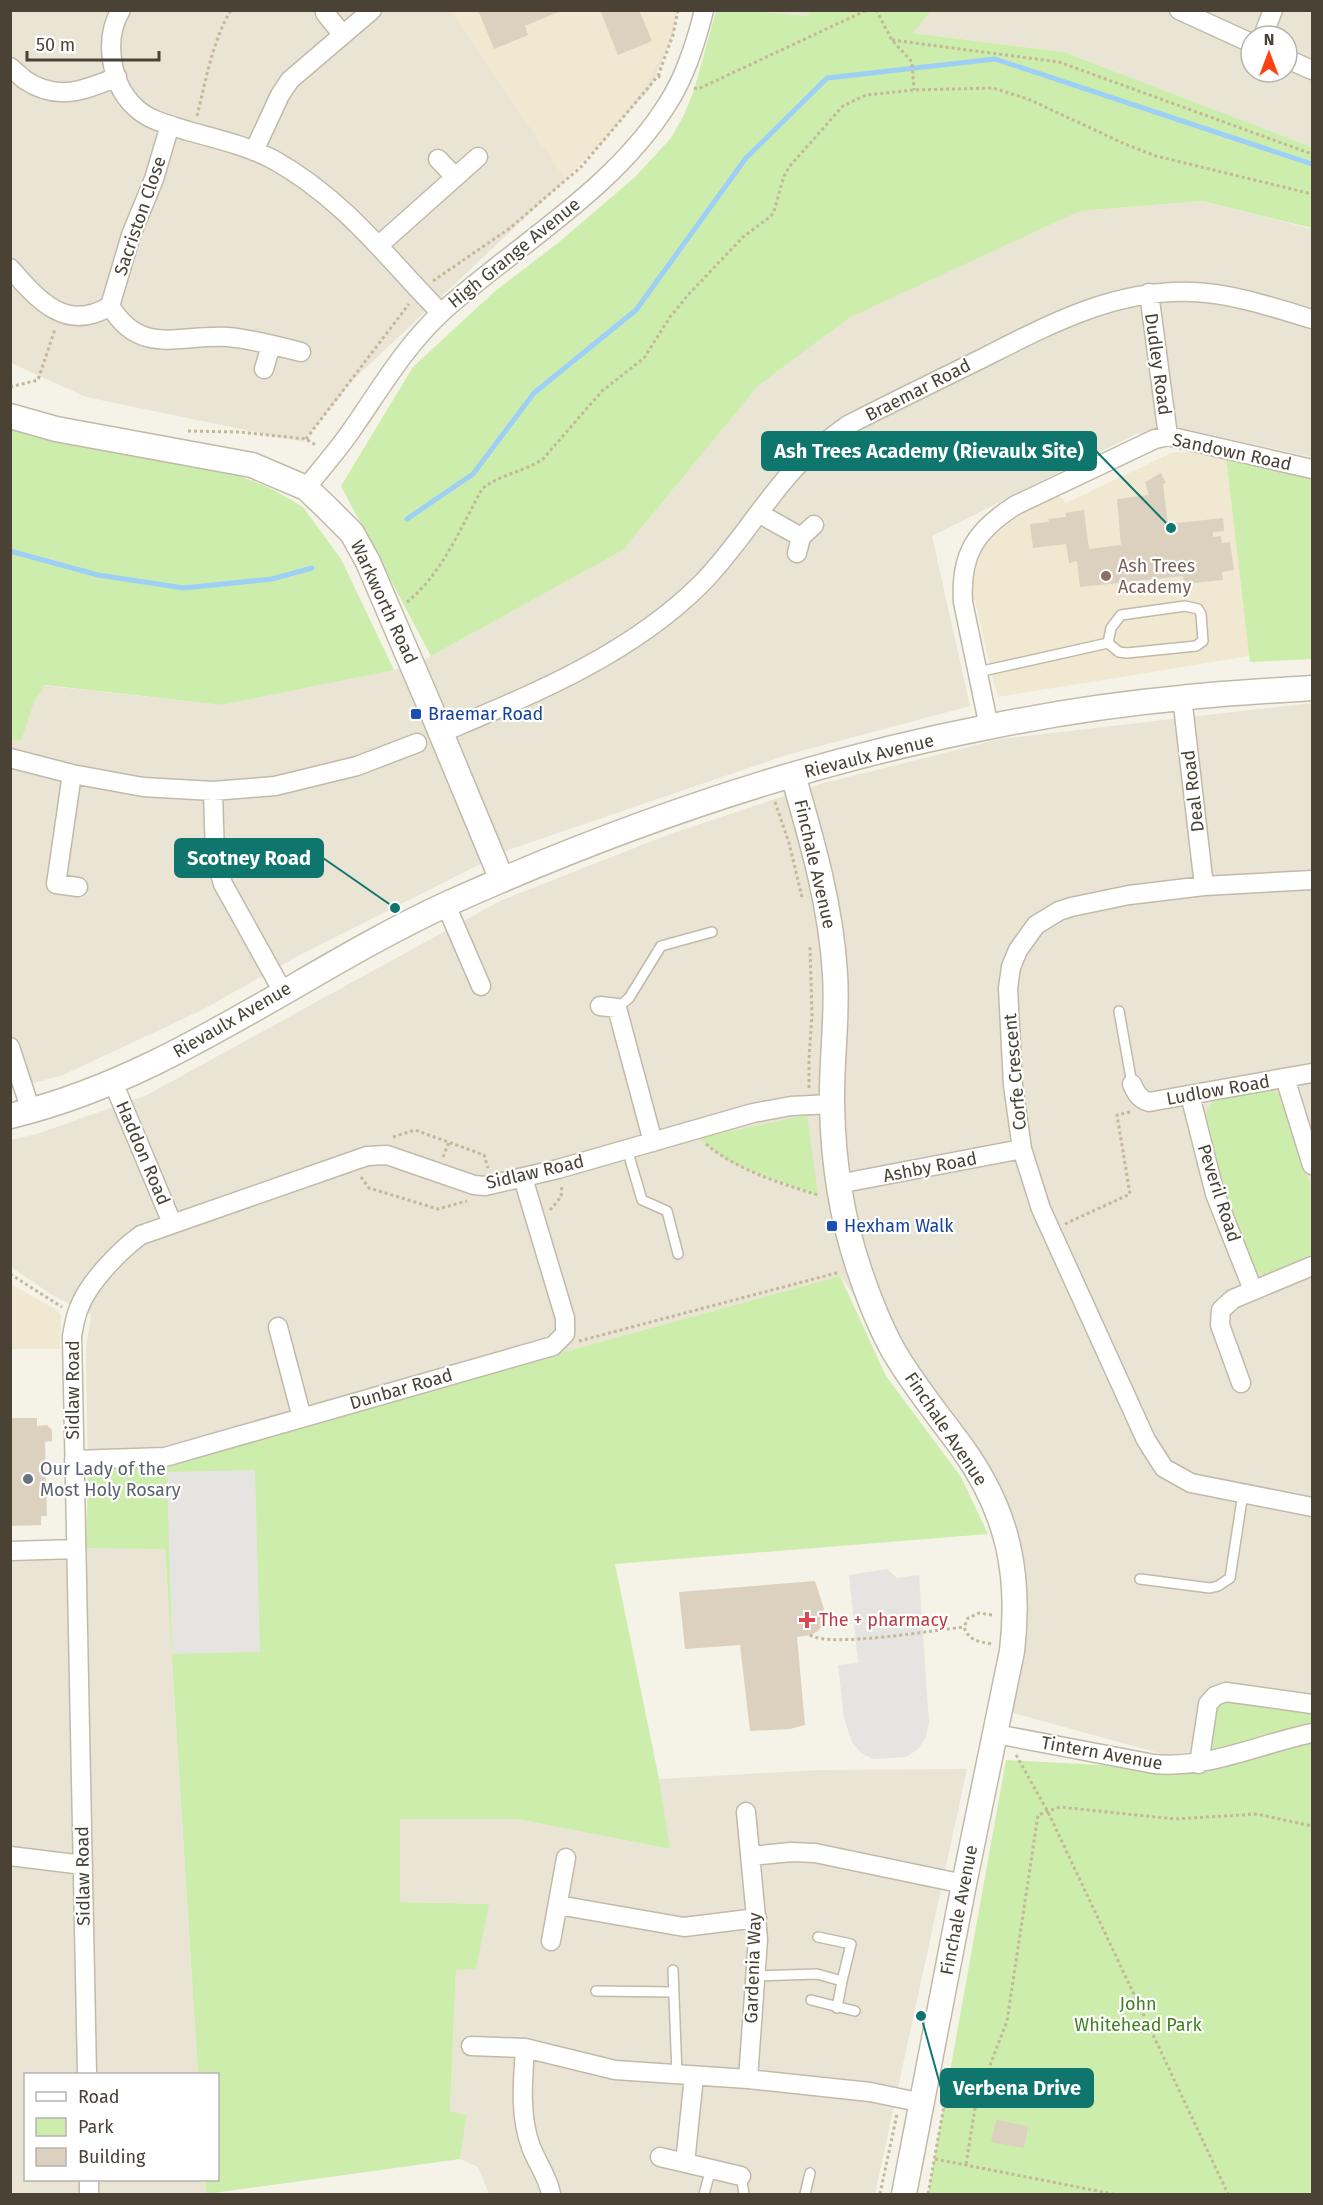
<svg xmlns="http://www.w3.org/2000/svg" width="1323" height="2205" font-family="'Fira Sans',sans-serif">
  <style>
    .residential { fill: #eae4d5; fill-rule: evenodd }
    .education { fill: #f0e8d0 }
    .green { fill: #cdedac }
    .parking { fill: #e6e4e0 }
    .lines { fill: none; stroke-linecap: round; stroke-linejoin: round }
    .stream { stroke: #9ecff7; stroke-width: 5 }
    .building { fill: #dbd1be }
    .service-casing { stroke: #c2baa9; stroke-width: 12 }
    .minor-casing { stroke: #c2baa9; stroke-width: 21 }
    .tertiary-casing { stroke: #c2baa9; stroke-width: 27 }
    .path { stroke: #c5b799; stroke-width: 3; stroke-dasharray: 3 3; stroke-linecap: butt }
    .service { stroke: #fff; stroke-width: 9 }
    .minor { stroke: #fff; stroke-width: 18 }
    .tertiary { stroke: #fff; stroke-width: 24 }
    .education-dot { fill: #8d6e63; stroke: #fff; stroke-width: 2 }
    .transit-dot { fill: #1a4fb4; stroke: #fff; stroke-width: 2 }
    .worship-dot { fill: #6b7280; stroke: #fff; stroke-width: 2 }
    .health-dot { fill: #e0444e; stroke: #fff; stroke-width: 2 }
    .labels { text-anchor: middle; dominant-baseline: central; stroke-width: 4.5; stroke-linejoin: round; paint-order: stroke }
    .street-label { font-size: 18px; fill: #494235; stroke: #fff }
    .education-label { font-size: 18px; fill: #785e54; stroke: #fff; text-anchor: start }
    .transit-label { font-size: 18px; fill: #164399; stroke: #fff; text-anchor: start }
    .worship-label { font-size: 18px; fill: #5b616d; stroke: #fff; text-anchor: start }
    .health-label { font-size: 18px; fill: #be3a42; stroke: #fff; text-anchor: start }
    .park-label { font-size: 18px; fill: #428122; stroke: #fff }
    .leader { fill: none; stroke: #0f766e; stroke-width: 2 }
    .callout-dot { fill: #0f766e; stroke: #fff; stroke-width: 2 }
    .callout { fill: #0f766e; stroke: #0f766e; stroke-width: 2 }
    .callout-label { font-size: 20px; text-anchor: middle; font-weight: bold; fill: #fff }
  </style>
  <rect width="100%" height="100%" fill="#f5f2e7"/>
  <!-- residential -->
  <path class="residential" d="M11 11H677L673 35 650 89 565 180 354 379 303 442 86 397 11 363Z
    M755 11H812L806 16Z
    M931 11H1312V147L1064 52 913 33ZM1251 36H1287V72H1251Z
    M1202 201 1312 229V457L1190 430 1136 434 932 536 970 706 790 754 508 850 296 957 202 1010 63 1075 11 1089V739L40 685 222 705 413 666 623 550 758 386 849 318 1080 211Z
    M1312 703V1189L1282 1095 1312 1259V1699L1199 1764 1010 1712 998 1490 936 1411 840 1276 167 1461 88 1469 86 1348 91 1315 52 1295 11 1267 10 1140 37 1134 147 1095 500 901 670 834 820 784 1000 739Z
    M11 1546 165 1549 198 2074H26V2180H205L206 2194H11Z
    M967 1769 875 2194H489L478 2167 460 2159 467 2115 450 2111 456 1970 489 1904 400 1902V1819H517L669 1849 659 1779 818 1770Z"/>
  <!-- education -->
  <path class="education" d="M451 11H678L663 55 641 94 606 139 565 179Z
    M1205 451 1226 457 1250 656 998 697 994 684 975 600H971L970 585 974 567 983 547 998 531 1031 507 1058 494 1066 503 1171 453Z
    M11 1284 55 1309 61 1315 60 1349H11Z"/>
  <!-- green -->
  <path class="green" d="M812 10 931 11 913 33 1064 52 1312 147V228L1202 201 1080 211 849 318 758 386 623 550 431 656 341 486 413 367 494 292 558 243 635 177 671 138 684 115 694 90 716 11H755L806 16Z
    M10 426 238 475 272 489 303 507 341 559 394 670 222 705 45 685 34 702 21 741 11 739Z
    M1226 457 1312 479V659L1250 662Z
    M1269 1088 1282 1095 1312 1189V1259L1268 1277 1253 1270 1225 1199 1203 1119 1213 1100Z
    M807 1115 818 1195 754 1172 723 1158 698 1138Z
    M840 1276 886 1376 961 1477 988 1534 615 1564 659 1779 670 1849 517 1819H400V1902L489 1904 476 1969 456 1970 450 2111 467 2115 460 2159 206 2194 205 2180H218V2074H198L165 1549 86 1548 88 1469 167 1461Z
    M1209 1685 1312 1699V2194H928L1006 1760 1193 1770 1199 1764Z"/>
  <!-- parking -->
  <path class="parking" d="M255 1470 260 1652 172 1654 167 1472Z
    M887 1569 897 1578 919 1575 929 1723 925 1739 917 1750 906 1757 873 1759 861 1753 852 1742 844 1718 838 1665 858 1663 849 1575Z"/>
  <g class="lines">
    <!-- stream -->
    <path class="stream" d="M407 519 473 474 534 393 636 310 746 158 827 78 995 59 1312 164
      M10 551 98 575 184 588 272 579 312 568"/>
  </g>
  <!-- building -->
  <path class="building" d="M478 10H561V11L525 26 528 35 494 49Z
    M600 10H639L652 41 618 55Z
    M1161 473 1166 483 1163 484 1168 524 1223 518 1224 531 1213 532V537L1221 536 1222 543 1230 542 1234 570 1222 572 1223 580 1184 584 1183 576 1080 587 1077 561 1069 563 1066 544 1033 548 1030 524 1049 522 1048 519 1066 517 1065 513 1084 510 1089 549 1121 545 1117 499 1149 495 1145 482Z
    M11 1418H37V1426L47 1425 52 1430V1441L45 1442 47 1516H41V1525L10 1526Z
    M815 1581 824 1609 823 1625 818 1631 811 1635 797 1637 805 1725 790 1729 750 1731 740 1645 685 1649 679 1592Z
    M996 2120 1028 2126 1024 2148 991 2142Z"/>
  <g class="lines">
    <defs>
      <path id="service" d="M1185 606 1198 609 1201 614 1203 641 1196 646 1127 653 1119 652 1108 643 1111 628 1121 615Z
        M978 672 1108 643
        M617 1008 629 998 661 946 712 932
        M1119 1011 1132 1084
        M627 1149 642 1200 667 1211 678 1254
        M1140 1579 1210 1588 1218 1586 1230 1578 1243 1493
        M673 1970 677 2075
        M754 1976 817 1974 842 1981 851 1944 818 1937
        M596 1991 674 1992
        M811 2000 855 2011
        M837 2008 842 1981
        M741 2176 744 2194
        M704 2194 711 2169
        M805 2194 810 2173"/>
      <path id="minor" d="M121 10C103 39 111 85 135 107 149 121 170 125 188 131 217 139 248 146 274 160 344 199 387 258 441 313
        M1179 10 1251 43
        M325 13 343 35
        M1263 36 1273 10
        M1287 59 1312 70
        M10 67C15 71 20 76 25 80 58 102 85 90 117 77
        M254 151 280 95 290 80 372 10
        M438 159 455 177
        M378 246 478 157
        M10 268C38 300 66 333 110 306L131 235 154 179 170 125
        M1149 293 1168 436
        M110 306C141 357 179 334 228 337 252 339 277 346 301 352
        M264 369 271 345
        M306 488C321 469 337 451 351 431 379 391 405 346 442 312 516 245 614 190 668 103 686 75 696 43 704 10
        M760 514 801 537
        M797 553 801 537 814 525
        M1182 697 1204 886
        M989 727 963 602C960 554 976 530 1016 505L1155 439 1168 436 1312 469
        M441 733C533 694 628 656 700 585 736 549 761 505 795 468 811 452 830 438 848 425 893 402 938 380 983 358 1050 324 1115 289 1193 292 1231 293 1275 308 1312 319
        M10 758 72 774 143 787 213 791 275 786 357 766 417 743
        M72 774 56 884 78 887
        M213 791 215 857 223 884 283 992
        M1312 880 1204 886 1129 895 1071 907 1059 911 1036 925 1018 950 1011 967 1008 988 1013 1085 1022 1149 1041 1209 1146 1440 1164 1468 1191 1483 1312 1507
        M446 905 481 986
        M600 1006 617 1008 653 1142
        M10 1047 31 1111
        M1285 1078 1312 1165
        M113 1082 172 1223
        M1132 1084C1136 1093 1139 1099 1149 1102L1312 1073
        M1190 1095 1215 1194 1253 1290
        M838 1184 1022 1149
        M278 1327 302 1418
        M1241 1383 1220 1325 1221 1310 1233 1299 1312 1266
        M74 1460 165 1457 553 1346 565 1334V1318L523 1178
        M10 1551 76 1549
        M996 1734 1154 1764C1210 1769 1259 1744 1312 1733
        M1199 1764 1208 1704 1215 1696 1226 1692 1312 1704
        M746 1812 758 1939 748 2079
        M10 1856 83 1865
        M751 1856 791 1852 815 1853 964 1884
        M558 1905 684 1927 757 1918
        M551 1941 566 1858
        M471 2046 525 2048 615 2070 748 2079 870 2092 923 2103
        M525 2048C523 2080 519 2115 531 2147 537 2163 548 2177 551 2194
        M87 2074 72 1336C74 1326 75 1317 79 1308 88 1283 120 1250 141 1235L367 1156 387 1155 474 1185 485 1186 558 1169 753 1113 791 1106 832 1104
        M660 2157 741 2176
        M685 2163 694 2076
        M89 2180V2194"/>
      <path id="tertiary" d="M10 416 56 429 252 465 306 488 325 506 352 533 368 562 431 709 502 880
        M793 775C812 841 831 905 835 974 838 1018 831 1061 832 1104 833 1160 841 1216 859 1269 868 1296 879 1325 893 1350 913 1385 939 1416 963 1449 1008 1512 1021 1574 1012 1651L964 1884 904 2194
        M10 1116C170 1078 300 972 447 904 620 826 802 763 988 727 1051 714 1117 704 1181 698 1224 693 1269 691 1312 688"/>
    </defs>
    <!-- service casing -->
    <use href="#service" class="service-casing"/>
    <!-- minor casing -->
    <use href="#minor" class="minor-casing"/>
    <!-- tertiary casing -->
    <use href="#tertiary" class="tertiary-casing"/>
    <!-- path -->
    <path class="path" d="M876 10 892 40 912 62 914 90
      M892 40 1059 62 1312 154
      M658 76 673 35 678 10
      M694 88 698 89 867 10
      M197 116C206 80 212 42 231 10
      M433 281 510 228 581 167 658 76 663 78
      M10 387 38 380 55 329
      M188 431 239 432 306 439 317 446
      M306 439 409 304
      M407 602C442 574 461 527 482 489 500 474 524 472 543 459L602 391 644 358 670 317 689 294 743 237 771 216 774 211 784 176 789 167 843 106 866 95 914 90 993 88 1028 99 1125 144 1156 156 1312 194
      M775 802 789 843 802 897
      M809 1088V1058L812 1015 810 947
      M393 1137 415 1130 484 1155 488 1168
      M706 1144C737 1170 779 1183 818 1195
      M443 1157 449 1142
      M361 1177 369 1188 438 1209 467 1201
      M550 1210 561 1197 562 1185
      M1065 1224 1130 1194 1117 1115 1130 1112
      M10 1274 62 1307
      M579 1341 840 1272
      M810 1635C829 1648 936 1630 964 1627
      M991 1644C978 1641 969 1641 964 1627L968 1618 979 1613 992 1615
      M1016 1755 1048 1812 1228 2194
      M935 2159 1113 2194
      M966 2164 976 2102 1007 2021 1038 1815 1060 1807 1175 1819 1257 1814 1312 1826
      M880 2194 897 2114
      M928 2194 946 2095"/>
    <!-- service -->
    <use href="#service" class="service"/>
    <!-- minor -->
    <use href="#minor" class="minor"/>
    <!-- tertiary -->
    <use href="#tertiary" class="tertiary"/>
  </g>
  <!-- markers -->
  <circle class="education-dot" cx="1106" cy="576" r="6"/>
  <g class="transit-dot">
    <rect x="410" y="708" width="12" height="12" rx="3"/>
    <rect x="826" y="1220" width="12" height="12" rx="3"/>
  </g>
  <circle class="worship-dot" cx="28" cy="1479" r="6"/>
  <path class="health-dot" d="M804 1611h6v6h6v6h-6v6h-6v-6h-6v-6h6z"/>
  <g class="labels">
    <!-- street labels -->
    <g class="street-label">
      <text transform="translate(140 216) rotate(-71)">Sacriston Close</text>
      <text transform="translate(514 253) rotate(-39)">High Grange Avenue</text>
      <text transform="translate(1158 364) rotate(82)">Dudley Road</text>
      <text transform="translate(918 390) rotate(-27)">Braemar Road</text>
      <text transform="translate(1232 452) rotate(12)">Sandown Road</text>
      <text transform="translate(384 602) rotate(65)">Warkworth Road</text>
      <text transform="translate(869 756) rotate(-14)">Rievaulx Avenue</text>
      <text transform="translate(1193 791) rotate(-97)">Deal Road</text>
      <text transform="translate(815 864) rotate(77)">Finchale Avenue</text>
      <text transform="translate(232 1020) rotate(-30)">Rievaulx Avenue</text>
      <text transform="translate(1015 1072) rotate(-95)">Corfe Crescent</text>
      <text transform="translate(1218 1090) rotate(-10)">Ludlow Road</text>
      <text transform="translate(143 1153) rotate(67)">Haddon Road</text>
      <text transform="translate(930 1167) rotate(-11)">Ashby Road</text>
      <text transform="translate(535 1172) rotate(-13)">Sidlaw Road</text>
      <text transform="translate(1219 1193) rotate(72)">Peveril Road</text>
      <text transform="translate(401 1389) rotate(-16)">Dunbar Road</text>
      <text transform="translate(73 1390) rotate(-90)">Sidlaw Road</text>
      <text transform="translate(946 1429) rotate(56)">Finchale Avenue</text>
      <text transform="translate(1102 1753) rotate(10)">Tintern Avenue</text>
      <text transform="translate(83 1876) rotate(-91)">Sidlaw Road</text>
      <text transform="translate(959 1910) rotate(-79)">Finchale Avenue</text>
      <text transform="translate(753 1968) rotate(-88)">Gardenia Way</text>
    </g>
    <!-- education labels -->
    <g class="education-label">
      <text x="1118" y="566">Ash Trees<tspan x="1118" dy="21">Academy</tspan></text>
    </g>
    <!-- transit labels -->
    <g class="transit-label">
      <text x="428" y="714">Braemar Road</text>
      <text x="844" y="1226">Hexham Walk</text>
    </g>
    <!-- worship labels -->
    <g class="worship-label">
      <text x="40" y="1469">Our Lady of the<tspan x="40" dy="21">Most Holy Rosary</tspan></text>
    </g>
    <!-- health labels -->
    <g class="health-label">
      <text x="819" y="1620">The + pharmacy</text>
    </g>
    <!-- park labels -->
    <g class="park-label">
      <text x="1138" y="2004">John<tspan x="1138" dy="21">Whitehead Park</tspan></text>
    </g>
  </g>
  <!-- callouts -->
  <path class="leader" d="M1171 528L1096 451M395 908L323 858M921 2016L941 2088"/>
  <g class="callout-dot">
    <circle cx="1171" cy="528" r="6"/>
    <circle cx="395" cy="908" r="6"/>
    <circle cx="921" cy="2016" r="6"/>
  </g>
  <g class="callout">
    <rect x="762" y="432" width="334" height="38" rx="6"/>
    <rect x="175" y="839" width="148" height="38" rx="6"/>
    <rect x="941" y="2069" width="152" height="38" rx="6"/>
  </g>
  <g class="callout-label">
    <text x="929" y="458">Ash Trees Academy (Rievaulx Site)</text>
    <text x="249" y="865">Scotney Road</text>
    <text x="1017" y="2095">Verbena Drive</text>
  </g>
  <!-- border -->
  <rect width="1323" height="2205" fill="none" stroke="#494235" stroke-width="24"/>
  <!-- legend -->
  <rect x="24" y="2073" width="195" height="108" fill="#ffffff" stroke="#b6b3ae" stroke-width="1.5"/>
  <rect x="36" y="2092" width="30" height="9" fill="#ffffff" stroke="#b6b3ae" stroke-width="1.5"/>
  <text x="78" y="2103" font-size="18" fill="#494235">Road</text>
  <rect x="36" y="2118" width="30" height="18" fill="#cdedac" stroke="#b6b3ae" stroke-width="1.5"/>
  <text x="78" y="2133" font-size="18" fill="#494235">Park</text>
  <rect x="36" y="2148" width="30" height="18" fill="#dbd1be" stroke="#b6b3ae" stroke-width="1.5"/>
  <text x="78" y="2163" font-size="18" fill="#494235">Building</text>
  <!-- north arrow -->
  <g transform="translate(1269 54)"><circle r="28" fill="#ffffff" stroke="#b6b3ae" stroke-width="1.5"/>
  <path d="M0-4.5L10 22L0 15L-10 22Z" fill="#ff4114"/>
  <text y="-9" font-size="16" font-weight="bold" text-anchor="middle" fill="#494235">N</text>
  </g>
  <!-- scale -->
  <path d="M27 51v9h132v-9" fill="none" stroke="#494235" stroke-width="3"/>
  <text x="36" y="51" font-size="18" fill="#494235" stroke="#ffffff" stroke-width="4.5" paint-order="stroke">50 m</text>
</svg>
